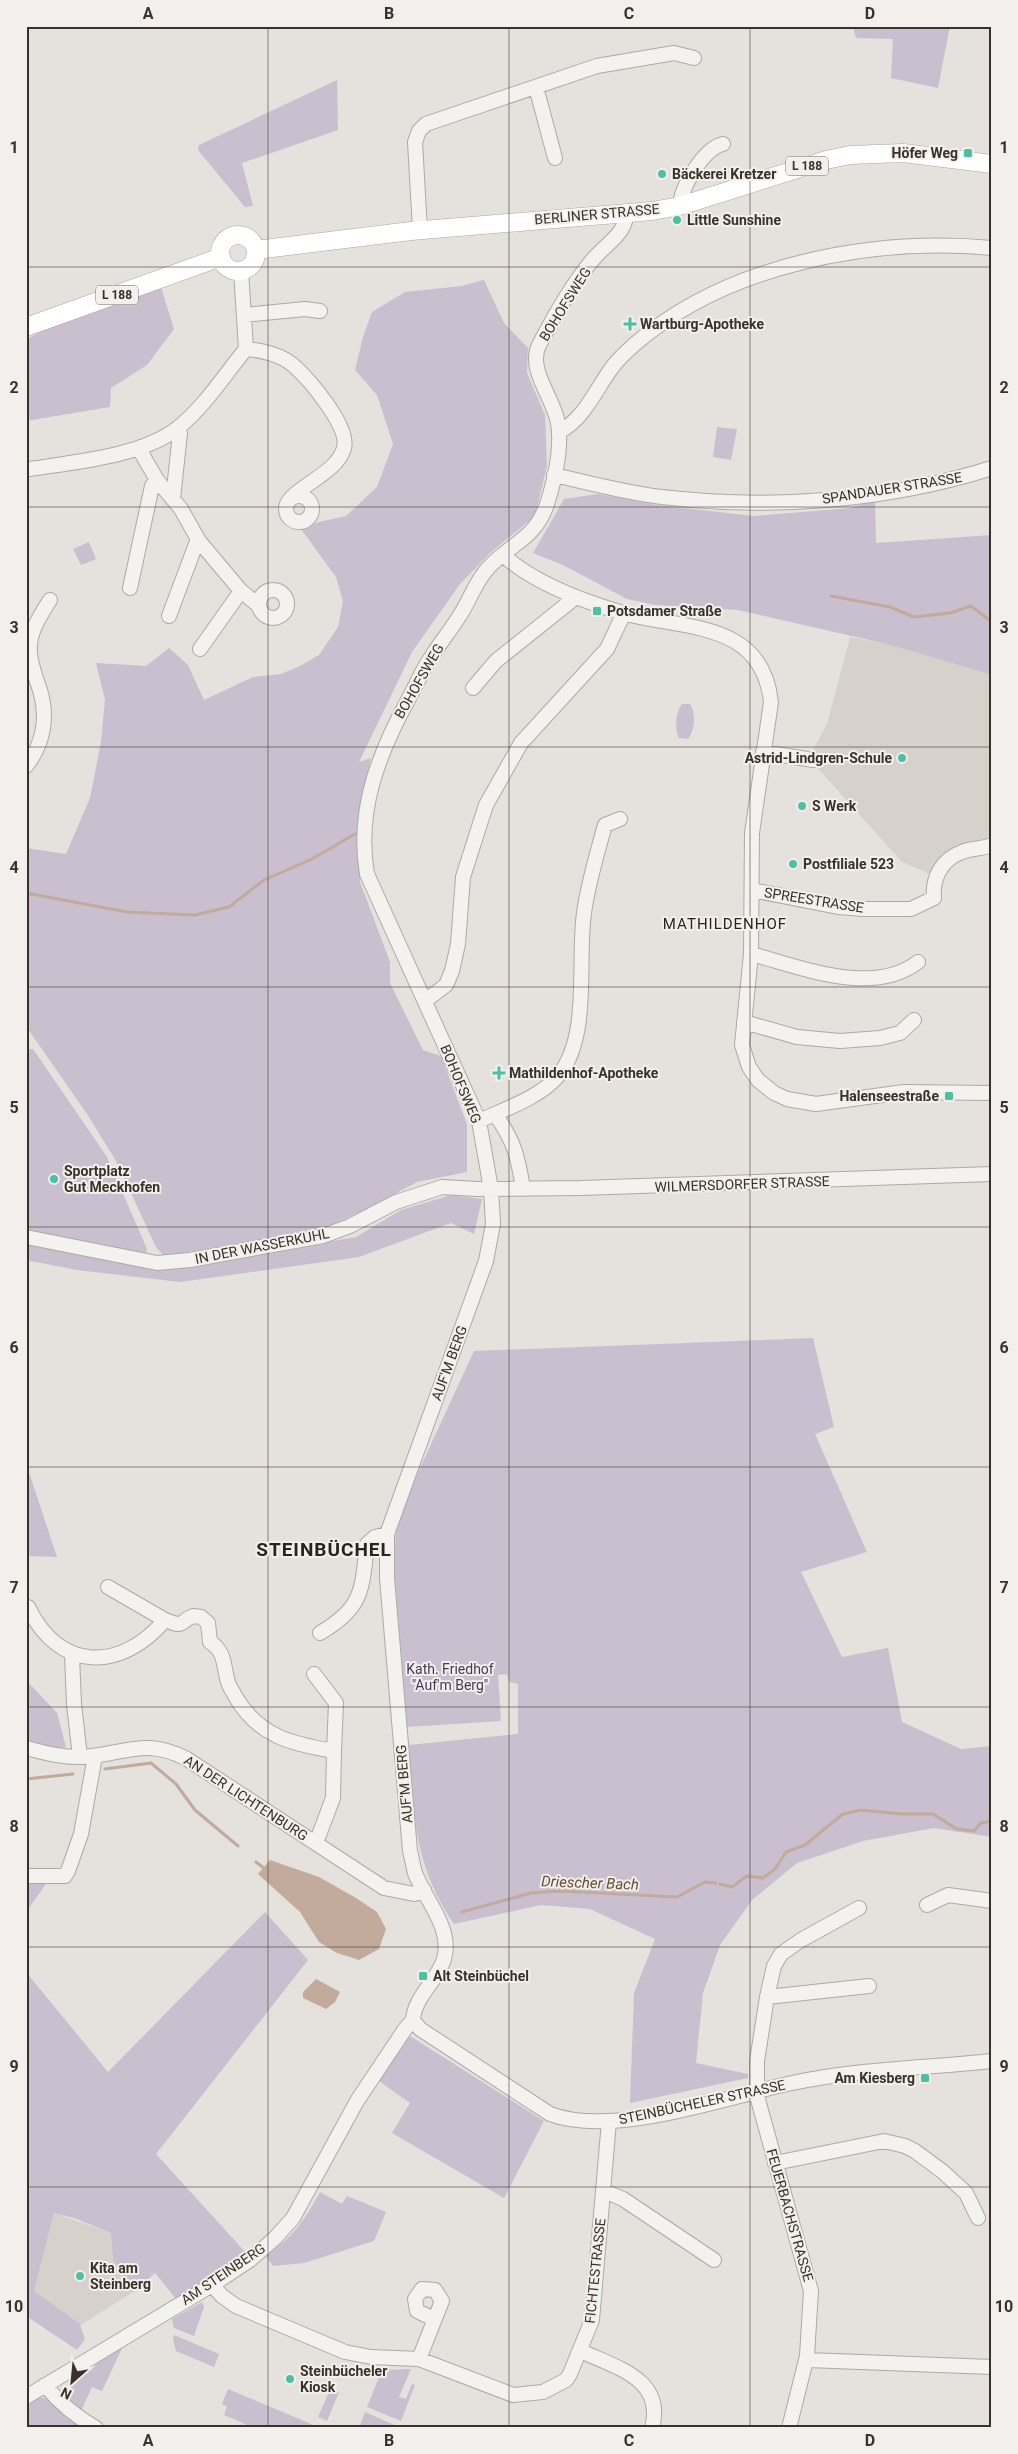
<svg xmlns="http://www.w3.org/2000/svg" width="1018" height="2454" font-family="Roboto,sans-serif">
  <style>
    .built { fill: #d6d1cb }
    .green { fill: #c9bfce }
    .water { fill: #c2ab9b }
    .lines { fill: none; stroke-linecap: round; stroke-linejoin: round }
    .stream { stroke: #c2ab9b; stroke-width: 3 }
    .minor-casing { stroke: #aea9a3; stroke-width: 16 }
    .major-casing { stroke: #afa69d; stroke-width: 19 }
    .minor { stroke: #f4f2ef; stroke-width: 14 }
    .major { stroke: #fff; stroke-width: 18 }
    .grid { fill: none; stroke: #3a3128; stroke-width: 1; stroke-opacity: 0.55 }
    .poi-dot { fill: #4dbfa3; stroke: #f3efec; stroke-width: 2 }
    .labels { text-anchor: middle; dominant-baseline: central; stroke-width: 4; stroke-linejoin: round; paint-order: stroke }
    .shield { fill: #f3efec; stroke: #726a63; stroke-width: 1 }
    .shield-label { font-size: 12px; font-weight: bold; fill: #3a3128 }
    .poi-label { font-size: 14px; font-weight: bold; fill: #3a3128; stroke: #f3efec; text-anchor: start }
    .street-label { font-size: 14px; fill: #3a3128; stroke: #f3efec }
    .park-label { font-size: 14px; fill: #4c3754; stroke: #f3efec }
    .neighbourhood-label { font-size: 15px; letter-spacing: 1px; fill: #2a231a; stroke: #f3efec }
    .water-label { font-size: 15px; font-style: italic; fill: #694e36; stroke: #f3efec }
    .district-label { font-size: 19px; font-weight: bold; letter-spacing: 1px; fill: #2a231a; stroke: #f3efec }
    .neatline { fill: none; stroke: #3a3128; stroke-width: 2 }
    .grid-label { font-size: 16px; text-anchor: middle; font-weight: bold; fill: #3a3128 }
  </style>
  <rect width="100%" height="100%" fill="#e5e1dd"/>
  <!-- built -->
  <path class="built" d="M850 637 887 644 992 675V835L990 838 932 875 902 862 814 764 812 752 827 724Z
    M54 2213 111 2233 113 2260 133 2292 79 2326 34 2291Z"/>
  <!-- green -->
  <path class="green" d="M853 26H950L938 88 891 78 893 39 856 38Z
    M337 80 338 130 242 163 253 206 245 207 198 150 199 145Z
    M484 280 504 323 528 348 527 373 545 415 547 466 535 516 490 553 460 584 412 652 359 762 371 758 361 803 360 882 390 962V983L423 1050 441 1056 467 1124V1172L417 1182 361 1212 314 1232 164 1256 156 1247 116 1161 87 1114 28 1029 26 848 66 854 90 798 101 742 105 700 96 663 146 666 169 648 188 665 204 700 253 677 281 674 298 667 319 655 338 627 343 601 336 577 301 529 319 522 346 516 377 487 393 444 377 395 355 370 363 337 372 312 405 292 462 286Z
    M161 287 174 329 147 365 111 388 110 407 26 421V340L54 323Z
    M717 427 737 429 731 460 713 457Z
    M598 494 657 505 754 516 851 508 875 500 876 543 992 535V675L887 644 738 610 655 605 627 599 563 565 533 553 564 499Z
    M89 542 96 559 81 565 73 549Z
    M682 704H690C696 713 695 731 688 739L679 738C674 729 676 711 682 704Z
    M26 1049H33L107 1157 147 1249 146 1254 26 1230Z
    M451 1195 482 1199 474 1234 451 1223 359 1257 180 1282 77 1270 26 1260V1243L184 1266 356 1237 401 1210Z
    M813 1338 834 1427 815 1434 867 1552 801 1572 842 1657 888 1648 902 1722 961 1749 992 1746V1837L934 1828 863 1841 797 1863 752 1900 720 1945 703 1993 696 2063 748 2074V2078L630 2103 634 1993 655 1939 590 1909 541 1905 454 1924C413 1864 414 1815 409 1745L518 1734V1684L509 1682 507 1674 498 1675 501 1721 407 1727 394 1566 396 1528 409 1492 474 1351Z
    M26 1463 57 1557 26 1556Z
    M26 1680 57 1713 66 1747 55 1749 26 1742Z
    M26 1881H48L26 1912Z
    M265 1912 308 1960 156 2154 248 2255 176 2299 155 2273 133 2292 113 2260 111 2233 74 2218 54 2213 34 2291 80 2324 85 2339 77 2350 26 2316V1972L108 2072Z
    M410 2036 544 2121 504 2198 392 2133 410 2103 379 2081Z
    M320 2192 342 2204 347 2196 386 2212 374 2241 304 2263 273 2266 266 2256C294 2235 303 2223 320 2192Z
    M202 2302 204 2307 194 2336 174 2328 172 2319Z
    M174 2335 219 2354 214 2367 176 2351 173 2339Z
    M124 2344 102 2391 92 2387 81 2411 64 2399 60 2391Z
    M411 2369 399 2397 406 2399 412 2384 415 2385 401 2421 367 2407 382 2370Z
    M228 2389 321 2428H254L224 2415 227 2407 222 2404Z
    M333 2389 339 2392 327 2421 318 2417 329 2392 332 2393Z
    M34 2396 45 2398 79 2425 78 2428H26V2402Z
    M365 2412 399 2427V2428H359Z"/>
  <!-- water -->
  <path class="water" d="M270 1860 319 1877 356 1898 377 1912 386 1929 379 1949 359 1960 337 1953 319 1942 300 1912 258 1874Z
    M316 1979 340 1992 335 2002 326 2009 303 1998V1992Z"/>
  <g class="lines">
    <!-- stream -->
    <path class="stream" d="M831 596 890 607 914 617 950 613 971 606 992 622
      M26 893 127 912 195 915 229 907 264 880 312 859 355 834
      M105 1769 151 1763 176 1784 195 1810 238 1846
      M26 1779 73 1774
      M256 1862 265 1869
      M720 1884 732 1887 747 1876 763 1878 775 1869 786 1852 805 1845 843 1814 861 1810 902 1814H933L957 1829 974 1831 981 1823 992 1821
      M462 1912 531 1893 560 1891 677 1897 705 1882 716 1883"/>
    <defs>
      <path id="minor" d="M536 87 555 158
        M680 206C681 187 704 148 723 144
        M420 230 415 142 419 131 426 124 597 66 674 53 694 58
        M244 315 305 309 320 311
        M246 349C262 350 281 355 293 365 309 379 350 427 344 448 338 470 307 482 292 497
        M559 432C584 419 595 391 611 369 617 360 627 351 635 344 728 264 872 237 992 248
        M139 449 157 480 181 509 199 541 241 591 258 605
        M30 469C75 462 144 456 179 427 205 406 225 374 246 349L241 271
        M554 475C590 483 626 493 662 497 771 510 887 501 992 468
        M286 509a13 13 0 1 1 26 0a13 13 0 1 1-26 0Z
        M173 499 180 433 177 429
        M504 556C536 584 582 601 623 613 684 630 762 620 771 702L752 833 751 954 742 1045 749 1067 758 1080 774 1093 787 1099 816 1104 904 1092 992 1093
        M130 588 152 486 157 480
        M259 604a14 14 0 1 1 28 0a14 14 0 1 1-28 0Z
        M169 616 196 544 199 541
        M200 649 241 591
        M473 688 496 661 576 597
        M763 752 813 760
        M26 766C44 744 48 716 40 690 36 678 31 666 30 653 28 633 40 616 50 600
        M752 890 838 907 864 909H911L934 898C932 878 942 859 962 852 971 848 983 849 992 845
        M751 954C801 967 872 997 918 962
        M425 1001 446 985 452 971 458 944 463 877 486 805 521 743 607 649 624 613
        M744 1022 797 1037 840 1041 880 1038 900 1033 914 1020
        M495 1114C514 1141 518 1156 523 1189
        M479 1121C505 1109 539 1098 558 1076 591 1037 577 962 584 913 588 883 597 854 605 825L620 819
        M26 1237 157 1263 190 1260 323 1236 350 1226 396 1202 442 1187 477 1189 581 1188 992 1174
        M108 1587 165 1620
        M28 1607C59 1672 121 1672 165 1620 186 1628 177 1623 193 1616L201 1617 208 1623 210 1642C226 1652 223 1666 228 1682 229 1687 233 1691 235 1696 258 1736 291 1744 334 1751L333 1798 316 1843
        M320 1633C363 1608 362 1590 367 1544L375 1537 387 1534
        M72 1655 74 1704 80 1757
        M314 1674 336 1703 334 1751
        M26 1748C45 1753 63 1758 83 1757 126 1754 145 1737 187 1759L384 1888 414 1894 424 1890
        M26 1876H65L68 1871 81 1834 95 1756
        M927 1905 948 1895 992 1901
        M767 1997 869 1986
        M413 2020C414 1997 438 1980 444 1959 453 1928 425 1900 415 1873 413 1866 412 1858 410 1851L387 1578V1534L486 1261 493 1224 491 1189 479 1121 367 874C356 810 379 753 409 698 416 685 422 671 430 659 439 644 451 630 460 615 470 600 476 580 489 567 513 542 537 538 548 501 555 478 562 447 558 423 554 398 527 370 539 345 553 318 576 278 596 256 607 244 626 232 626 215
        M413 2020 420 2029 550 2114C614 2138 725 2097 792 2083 857 2069 926 2068 992 2061
        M775 2163 884 2141 905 2146 915 2151 942 2171 966 2193 978 2218
        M604 2191 623 2199 714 2260
        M212 2285 222 2296 236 2306 345 2352 371 2357 419 2359 513 2395 543 2392 566 2380 570 2374 592 2320 609 2121
        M581 2351C617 2368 665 2379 652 2428
        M419 2359 442 2301 435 2290 422 2289 415 2299 417 2311 434 2319
        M807 2360 992 2367
        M45 2385C60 2404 75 2416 96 2428
        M26 2397 212 2285 250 2260 275 2238 293 2218 357 2101 405 2029 413 2020
        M789 2428 807 2356 811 2291 757 2096V2061L767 1997 774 1966 781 1954 801 1940 859 1908"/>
      <path id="major" d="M220 253a18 18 0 1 1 36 0a18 18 0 1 1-36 0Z
        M256 250 411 231 652 211 680 206 826 160 850 155 903 153 992 164
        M26 327 221 257"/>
    </defs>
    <!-- minor casing -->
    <use href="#minor" class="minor-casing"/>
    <!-- major casing -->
    <use href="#major" class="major-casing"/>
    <!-- minor -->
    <use href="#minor" class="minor"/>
    <!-- major -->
    <use href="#major" class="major"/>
  </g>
  <!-- grid -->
  <path class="grid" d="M268 26V2428M509 26V2428M750 26V2428M26 267H992M26 507H992M26 747H992M26 987H992M26 1227H992M26 1467H992M26 1707H992M26 1947H992M26 2187H992"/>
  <!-- markers -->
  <g class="poi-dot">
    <rect x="963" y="148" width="10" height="10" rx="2.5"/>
    <circle cx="662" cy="174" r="5"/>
    <circle cx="677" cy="220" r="5"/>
    <path d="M627.5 316.5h5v5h5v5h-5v5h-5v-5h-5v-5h5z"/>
    <rect x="592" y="606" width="10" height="10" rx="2.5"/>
    <circle cx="902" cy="758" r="5"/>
    <circle cx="802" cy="806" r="5"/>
    <circle cx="793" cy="864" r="5"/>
    <path d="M496.5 1065.5h5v5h5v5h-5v5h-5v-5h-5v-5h5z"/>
    <rect x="944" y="1091" width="10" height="10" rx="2.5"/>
    <circle cx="54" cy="1179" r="5"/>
    <rect x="418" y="1971" width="10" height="10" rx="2.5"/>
    <rect x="920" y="2073" width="10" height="10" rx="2.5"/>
    <circle cx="80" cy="2276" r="5"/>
    <circle cx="290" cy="2379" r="5"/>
  </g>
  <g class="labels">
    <!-- shield labels -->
    <g class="shield">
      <rect x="786" y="156.5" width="42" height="19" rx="4"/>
      <rect x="96" y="285.5" width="42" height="19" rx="4"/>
    </g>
    <g class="shield-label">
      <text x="807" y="166">L 188</text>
      <text x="117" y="295">L 188</text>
    </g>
    <!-- poi labels -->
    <g class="poi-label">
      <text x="958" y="153" text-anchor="end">Höfer Weg</text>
      <text x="672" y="174">Bäckerei Kretzer</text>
      <text x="687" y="220">Little Sunshine</text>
      <text x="640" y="324">Wartburg-Apotheke</text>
      <text x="607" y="611">Potsdamer Straße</text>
      <text x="892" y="758" text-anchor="end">Astrid-Lindgren-Schule</text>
      <text x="812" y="806">S Werk</text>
      <text x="803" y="864">Postfiliale 523</text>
      <text x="509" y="1073">Mathildenhof-Apotheke</text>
      <text x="939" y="1096" text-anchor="end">Halenseestraße</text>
      <text x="64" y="1171">Sportplatz<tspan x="64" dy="16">Gut Meckhofen</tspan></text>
      <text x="433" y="1976">Alt Steinbüchel</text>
      <text x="915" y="2078" text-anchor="end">Am Kiesberg</text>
      <text x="90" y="2268">Kita am<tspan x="90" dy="16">Steinberg</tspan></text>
      <text x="300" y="2371">Steinbücheler<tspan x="300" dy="16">Kiosk</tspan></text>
    </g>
    <!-- street labels -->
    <g class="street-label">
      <text transform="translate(597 214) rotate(-5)">BERLINER STRASSE</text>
      <text transform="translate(565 304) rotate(-58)">BOHOFSWEG</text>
      <text transform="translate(892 488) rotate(-9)">SPANDAUER STRASSE</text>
      <text transform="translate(419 681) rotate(-60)">BOHOFSWEG</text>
      <text transform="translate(814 900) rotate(9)">SPREESTRASSE</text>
      <text transform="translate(461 1084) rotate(67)">BOHOFSWEG</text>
      <text transform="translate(742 1184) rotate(-2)">WILMERSDORFER STRASSE</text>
      <text transform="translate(262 1246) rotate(-11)">IN DER WASSERKUHL</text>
      <text transform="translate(449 1363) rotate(-70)">AUF'M BERG</text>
      <text transform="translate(404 1784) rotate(-95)">AUF'M BERG</text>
      <text transform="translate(246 1798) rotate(33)">AN DER LICHTENBURG</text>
      <text transform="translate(702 2102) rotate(-12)">STEINBÜCHELER STRASSE</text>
      <text transform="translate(790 2215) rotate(74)">FEUERBACHSTRASSE</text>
      <text transform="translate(595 2271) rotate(-84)">FICHTESTRASSE</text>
      <text transform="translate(223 2274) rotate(-34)">AM STEINBERG</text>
    </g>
    <!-- park labels -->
    <g class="park-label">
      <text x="450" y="1669">Kath. Friedhof<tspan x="450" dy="16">"Auf'm Berg"</tspan></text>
    </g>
    <!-- neighbourhood labels -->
    <g class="neighbourhood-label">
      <text x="725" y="924">MATHILDENHOF</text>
    </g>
    <!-- water labels -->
    <g class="water-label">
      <text transform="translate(590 1883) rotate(2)">Driescher Bach</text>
    </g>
    <!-- district labels -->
    <g class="district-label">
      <text x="324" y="1549">STEINBÜCHEL</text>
    </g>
  </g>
  <!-- border -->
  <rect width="1018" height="2454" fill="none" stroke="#f3efec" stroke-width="55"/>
  <!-- north arrow -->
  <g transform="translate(72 2382) rotate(207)" stroke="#f3efec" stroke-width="4" paint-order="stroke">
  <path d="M0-4L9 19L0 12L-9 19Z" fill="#3a3128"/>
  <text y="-8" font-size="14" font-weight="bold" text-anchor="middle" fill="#3a3128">N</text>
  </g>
  <rect x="28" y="28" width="962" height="2398" class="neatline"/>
  <g class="grid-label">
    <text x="148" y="19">A</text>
    <text x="389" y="19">B</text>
    <text x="629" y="19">C</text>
    <text x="870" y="19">D</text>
    <text x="14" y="153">1</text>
    <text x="1004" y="153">1</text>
    <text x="14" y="393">2</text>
    <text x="1004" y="393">2</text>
    <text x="14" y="633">3</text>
    <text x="1004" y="633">3</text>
    <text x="14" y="873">4</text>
    <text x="1004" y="873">4</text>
    <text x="14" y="1113">5</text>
    <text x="1004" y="1113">5</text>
    <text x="14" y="1353">6</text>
    <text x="1004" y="1353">6</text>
    <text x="14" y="1593">7</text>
    <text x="1004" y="1593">7</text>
    <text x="14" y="1832">8</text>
    <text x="1004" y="1832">8</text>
    <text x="14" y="2072">9</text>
    <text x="1004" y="2072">9</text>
    <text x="14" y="2312">10</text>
    <text x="1004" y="2312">10</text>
    <text x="148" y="2446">A</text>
    <text x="389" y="2446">B</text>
    <text x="629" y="2446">C</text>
    <text x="870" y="2446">D</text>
  </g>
</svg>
